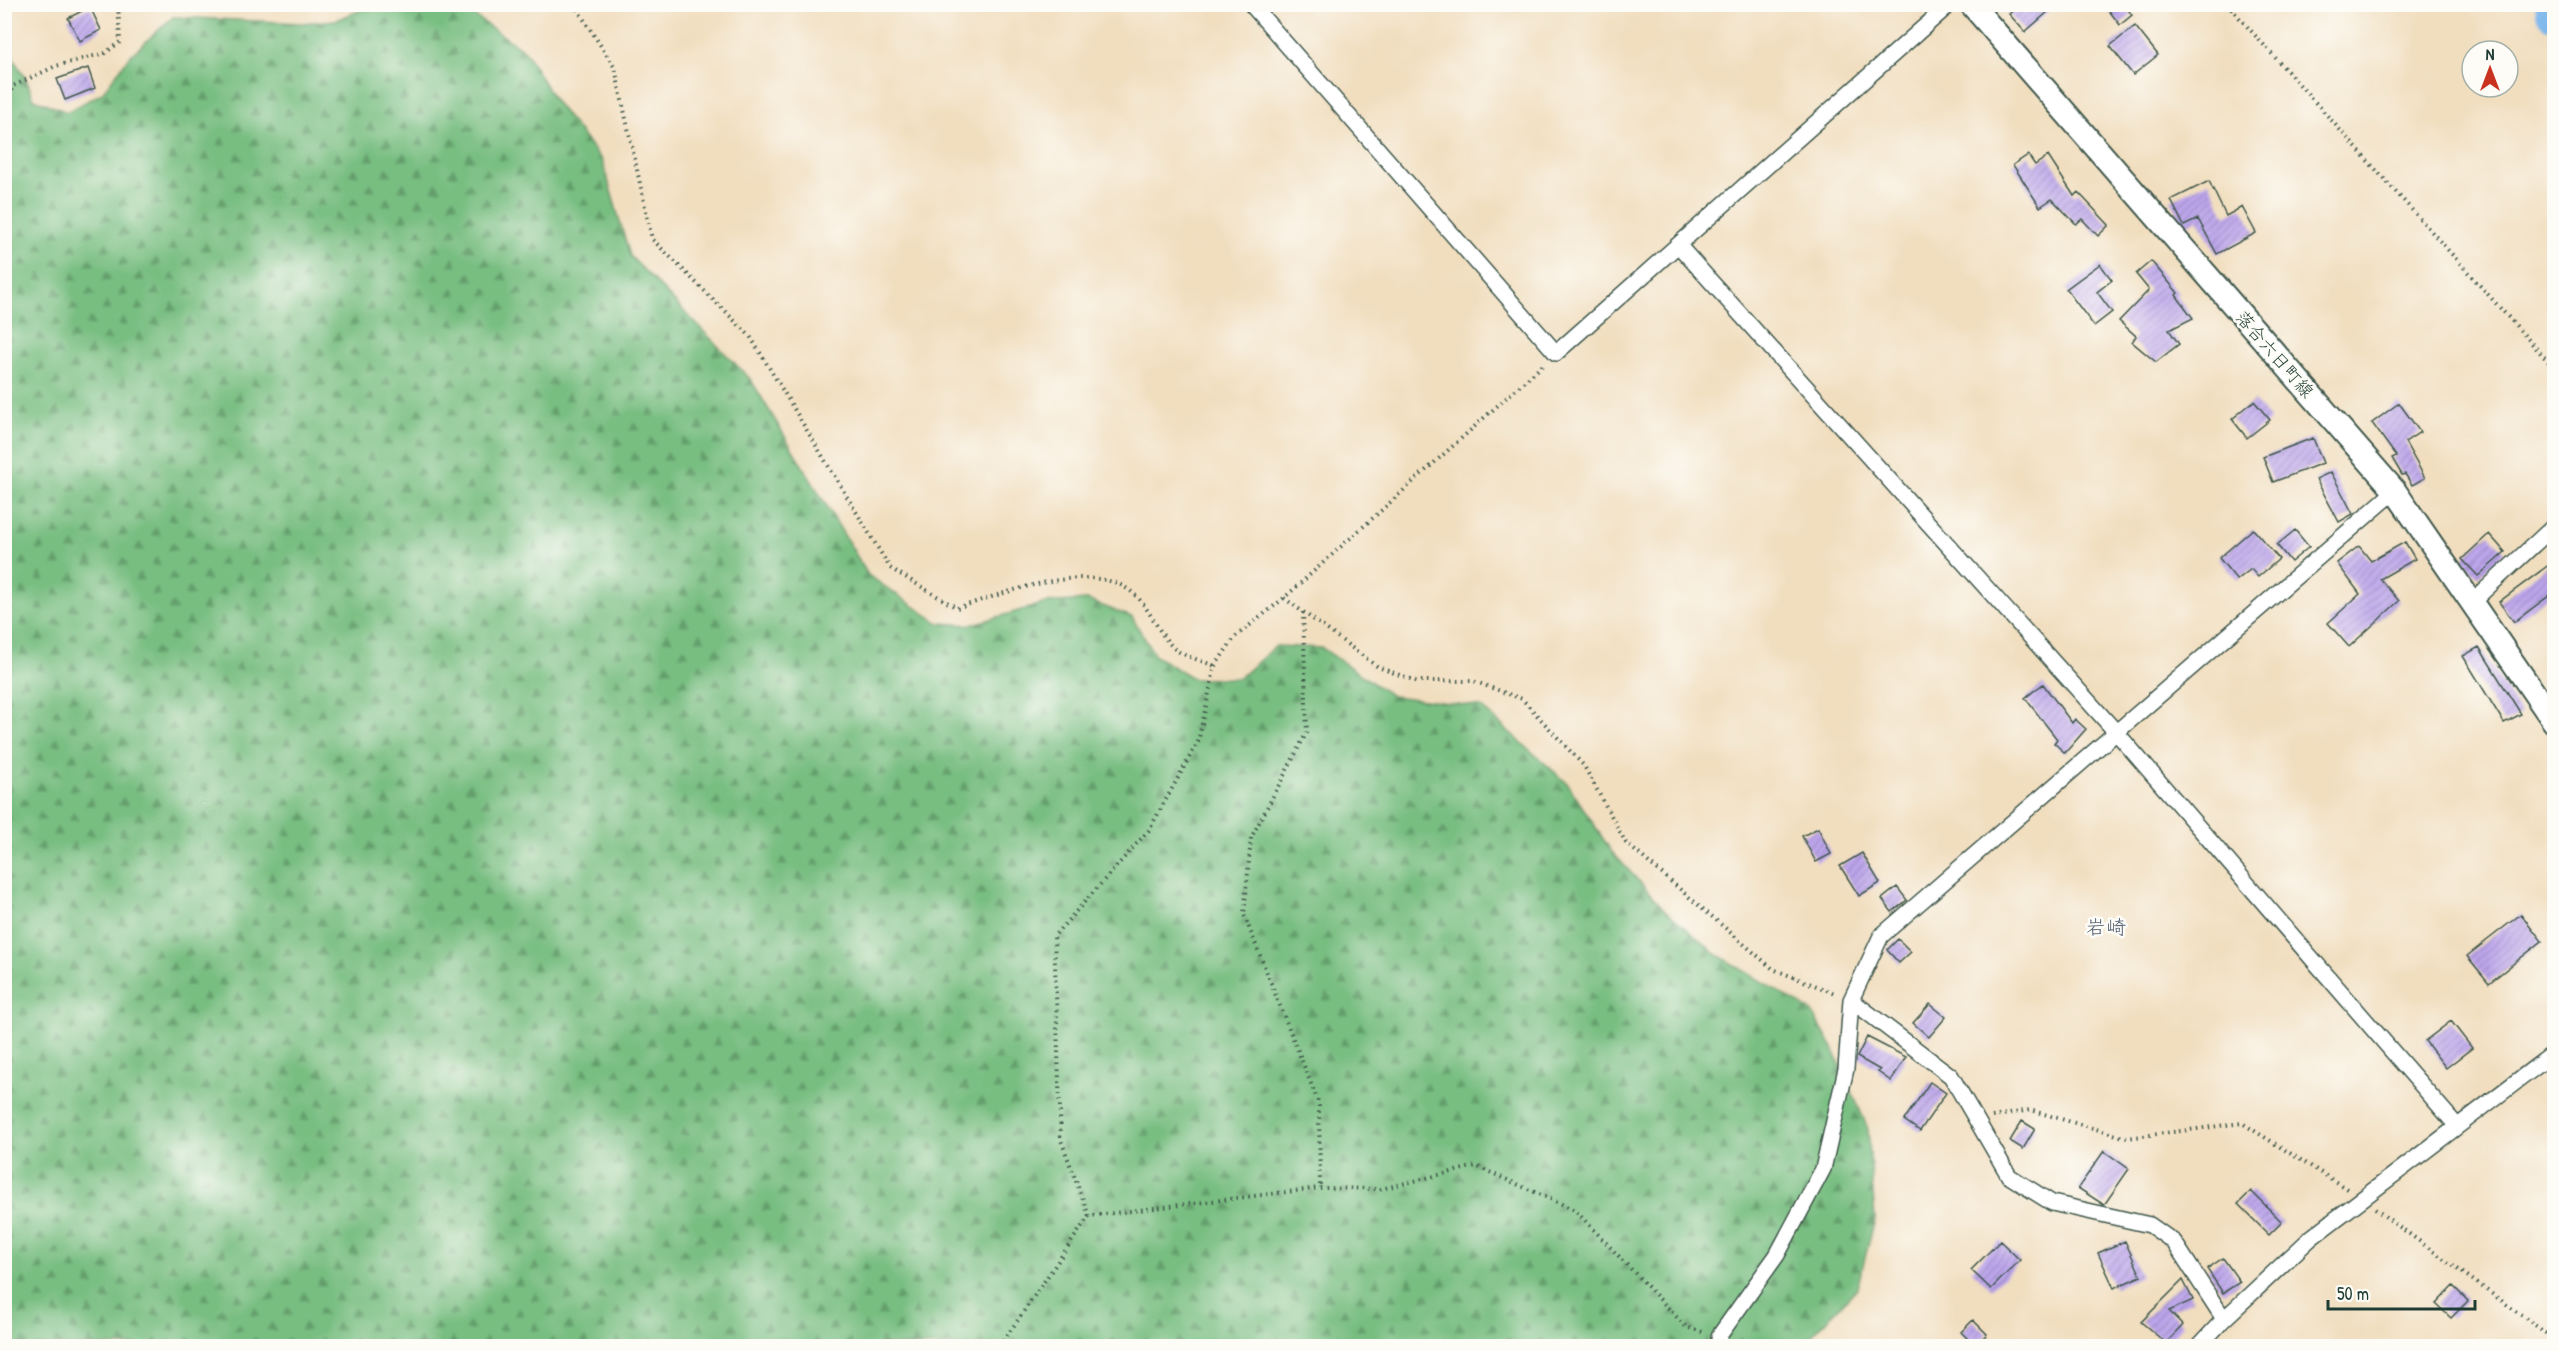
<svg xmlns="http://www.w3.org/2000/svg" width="2559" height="1351" font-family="'Patrick Hand','Klee One',sans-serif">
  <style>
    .forest { fill: url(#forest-firs); stroke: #4c7e5a; stroke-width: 1.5 }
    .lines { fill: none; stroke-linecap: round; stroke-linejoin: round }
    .river { stroke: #79b5eb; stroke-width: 36 }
    .building { fill: url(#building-hatch) }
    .street-casing { stroke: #3e5549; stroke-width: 18 }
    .secondary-casing { stroke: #3e5549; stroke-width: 26 }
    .path { stroke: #3e5549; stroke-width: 4; stroke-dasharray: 1.5 4.5; stroke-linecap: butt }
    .street { stroke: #fff; stroke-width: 15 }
    .secondary { stroke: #fff; stroke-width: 22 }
    .labels { text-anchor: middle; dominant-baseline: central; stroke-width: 5; stroke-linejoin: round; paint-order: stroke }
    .street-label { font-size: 18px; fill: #1f3d34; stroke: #fdfcf7 }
    .neighbourhood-label { font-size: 20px; fill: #566274; stroke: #fdfcf7 }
  </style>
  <defs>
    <pattern id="forest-firs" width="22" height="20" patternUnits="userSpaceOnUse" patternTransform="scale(1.5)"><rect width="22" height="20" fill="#78be81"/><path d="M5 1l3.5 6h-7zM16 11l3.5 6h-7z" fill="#629c6a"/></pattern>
    <pattern id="building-hatch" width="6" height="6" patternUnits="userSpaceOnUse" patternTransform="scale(1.5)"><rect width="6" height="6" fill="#bda6ec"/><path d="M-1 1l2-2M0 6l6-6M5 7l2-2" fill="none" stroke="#9988c0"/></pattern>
  </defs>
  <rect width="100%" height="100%" fill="#fdfcf7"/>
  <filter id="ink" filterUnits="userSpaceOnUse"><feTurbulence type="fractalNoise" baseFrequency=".0167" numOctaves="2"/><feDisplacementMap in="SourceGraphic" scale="12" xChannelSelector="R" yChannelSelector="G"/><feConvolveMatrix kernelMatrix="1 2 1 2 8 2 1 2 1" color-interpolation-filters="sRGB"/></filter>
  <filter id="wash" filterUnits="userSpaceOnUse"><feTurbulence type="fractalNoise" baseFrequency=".008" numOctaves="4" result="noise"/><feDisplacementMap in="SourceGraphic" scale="24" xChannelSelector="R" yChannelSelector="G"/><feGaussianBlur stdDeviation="1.35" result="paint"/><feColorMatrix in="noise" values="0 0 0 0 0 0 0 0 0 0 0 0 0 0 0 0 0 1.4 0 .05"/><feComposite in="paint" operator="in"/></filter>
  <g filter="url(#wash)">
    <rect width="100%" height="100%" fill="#f1debf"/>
    <!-- forest -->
    <path class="forest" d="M375 4 425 5 470 13 525 51 554 100 602 160 630 256 751 380 868 575 939 623 970 625 1046 603 1087 600 1132 617 1155 656 1194 679 1239 678 1276 646 1322 648 1392 696 1481 707 1567 783 1611 851 1666 911 1716 954 1811 1011 1833 1048 1868 1129 1875 1219 1857 1288 1802 1346H5L4 44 25 77 34 99 67 112 102 93 130 56 173 17 301 23 337 20Z"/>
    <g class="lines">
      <!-- river -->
      <path class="river" d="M2553 4 2554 12"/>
    </g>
    <g id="blocks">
      <!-- building -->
      <path class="building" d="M2020 4H2057L2025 32 2009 14Z
        M2104 4H2124L2132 15 2120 25Z
        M90 7 101 30 80 41 68 18Z
        M2135 26 2158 55 2133 75 2110 46Z
        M88 68 95 88 65 100 57 79Z
        M2028 155 2035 165 2048 156 2074 196 2078 192 2109 225 2098 236 2082 219 2076 224 2052 199 2040 207 2013 165Z
        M2209 181 2226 216 2242 207 2256 233 2217 254 2198 219 2184 226 2171 200Z
        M2151 261 2178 293 2176 295 2193 318 2169 330 2179 344 2156 362 2132 342 2136 336 2119 321 2149 290 2136 274Z
        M2100 264 2112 280 2097 292 2112 312 2094 326 2066 289Z
        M2254 401 2270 420 2247 438 2232 419Z
        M2399 403 2420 432 2405 442 2425 478 2412 485 2405 474 2402 475 2392 458 2396 456 2372 423Z
        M2313 438 2323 463 2273 482 2263 457Z
        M2331 472 2353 514 2339 522 2316 479Z
        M2253 529 2279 559 2258 577 2251 569 2237 580 2219 558Z
        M2295 530 2309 547 2291 562 2277 545Z
        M2489 534 2505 552 2478 576 2462 559Z
        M2405 542 2415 559 2380 579 2399 601 2349 647 2328 623 2360 594 2337 563 2359 546 2371 561Z
        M2554 561V592L2514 622 2499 602Z
        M2479 647 2521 714 2504 723 2463 656Z
        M2043 684 2072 723 2075 719 2086 729 2065 753 2054 743 2057 739 2025 698Z
        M1818 828 1831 854 1816 862 1802 836Z
        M1862 853 1880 883 1859 896 1840 866Z
        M1897 887 1907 900 1892 912 1882 899Z
        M2521 914 2542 941 2489 983 2467 956Z
        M1898 939 1911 952 1899 963 1887 950Z
        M1930 1004 1946 1017 1929 1037 1913 1023Z
        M2451 1021 2472 1048 2446 1068 2425 1041Z
        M1867 1037 1906 1057 1891 1081 1878 1072 1880 1070 1857 1057Z
        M1930 1082 1946 1093 1920 1131 1904 1120Z
        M2022 1121 2035 1129 2023 1149 2010 1141Z
        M2104 1151 2129 1169 2104 1205 2078 1188Z
        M2251 1191 2282 1222 2269 1235 2238 1204Z
        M2000 1241 2020 1260 1991 1289 1971 1270Z
        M2125 1241 2141 1276 2114 1288 2098 1253Z
        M2223 1258 2240 1282 2223 1293 2207 1269Z
        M2183 1280 2193 1300 2169 1311 2183 1325 2166 1343 2141 1322Z
        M2453 1286 2468 1301 2451 1318 2436 1304Z
        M1973 1320 1987 1334 1975 1346 1961 1332Z"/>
    </g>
  </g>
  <g filter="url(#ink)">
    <use href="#blocks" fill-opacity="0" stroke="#3e5549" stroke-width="1.5"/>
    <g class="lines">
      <defs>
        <path id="street" d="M1251 4 1556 353 1950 4
          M1679 246 2116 732 2456 1125
          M2473 601 2554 526
          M1851 1000 1951 1076 2009 1176 2052 1203 2150 1225 2174 1242 2224 1319
          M1720 1346 1719 1336 1777 1255 1823 1169 1846 1069 1851 1000 1881 936 2395 491
          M2199 1346 2224 1319 2312 1237 2554 1053"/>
        <path id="secondary" d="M1971 4 2395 491 2554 722"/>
      </defs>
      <!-- street casing -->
      <use href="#street" class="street-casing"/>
      <!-- secondary casing -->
      <use href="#secondary" class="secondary-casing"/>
      <!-- path -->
      <path class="path" d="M574 4 615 68 652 239 750 336 890 568 957 608C1003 594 1094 557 1134 594 1151 609 1159 636 1176 650 1186 657 1203 661 1215 666
        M2227 4 2554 368
        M4 107 13 86 56 66 105 53 120 42 118 4
        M1284 598 1378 667 1416 681H1473L1522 699 1584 766 1626 843 1773 969 1837 994
        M1303 612 1307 732 1251 838 1244 915 1319 1104 1320 1188
        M1992 1117 2030 1110 2127 1138 2242 1123 2347 1189
        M2375 1209 2554 1339
        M1089 1216 1061 1140 1054 936 1149 830 1198 742 1215 666 1235 637 1284 598 1545 363
        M1000 1346 1089 1216 1320 1188 1381 1189 1476 1166 1575 1210 1686 1327 1706 1333"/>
      <!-- street -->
      <use href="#street" class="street"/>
      <!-- secondary -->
      <use href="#secondary" class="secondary"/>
    </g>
  </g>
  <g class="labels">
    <!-- street labels -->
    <g class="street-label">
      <text transform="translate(2275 354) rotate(49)">落合六日町線</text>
    </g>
    <!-- neighbourhood labels -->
    <g class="neighbourhood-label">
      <text x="2106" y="926">岩崎</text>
    </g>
  </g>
  <!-- margin -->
  <rect width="2559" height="1351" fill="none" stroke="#fdfcf7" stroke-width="24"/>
  <!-- north arrow -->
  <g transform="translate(2490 69)"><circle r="28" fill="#fdfcf7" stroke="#a4b0a9" stroke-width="1.5"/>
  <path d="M0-4.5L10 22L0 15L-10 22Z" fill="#c8321e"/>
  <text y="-9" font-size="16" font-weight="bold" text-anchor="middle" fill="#1f3d34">N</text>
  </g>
  <!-- scale -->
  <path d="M2328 1300v9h147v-9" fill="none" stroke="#1f3d34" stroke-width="3"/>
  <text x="2337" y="1300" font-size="18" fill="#1f3d34" stroke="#fdfcf7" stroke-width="4.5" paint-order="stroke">50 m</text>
</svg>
